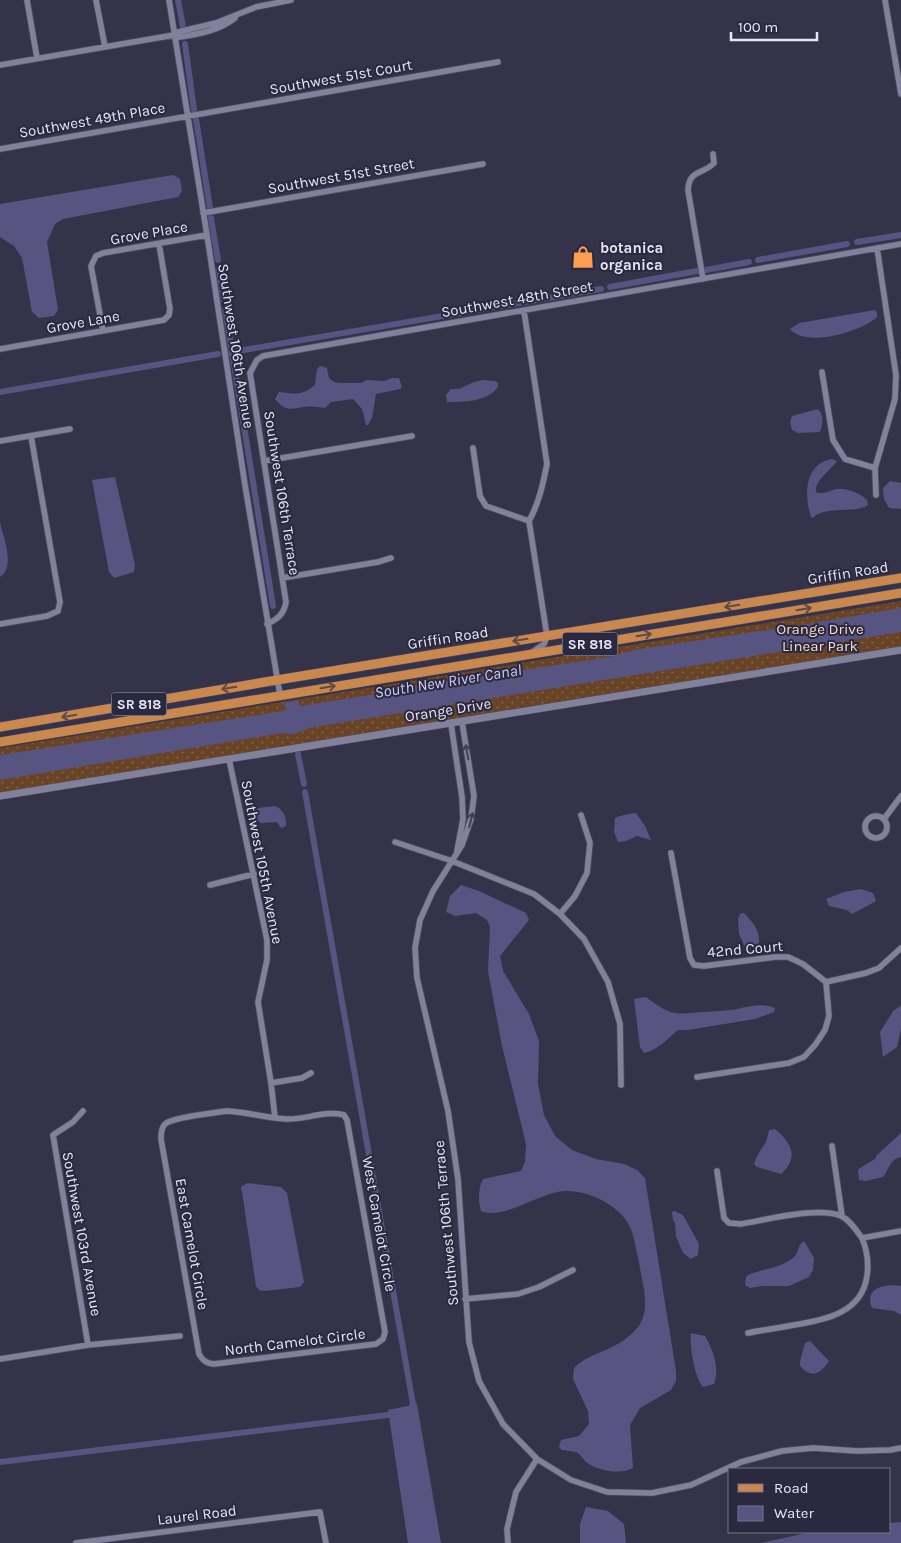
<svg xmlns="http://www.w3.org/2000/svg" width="901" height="1543" font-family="Karla,sans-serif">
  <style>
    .grass { fill: url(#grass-dots) }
    .water { fill: #575481 }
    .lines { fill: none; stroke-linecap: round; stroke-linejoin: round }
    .canal { stroke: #575481; stroke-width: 6 }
    .minor-casing { stroke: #514f63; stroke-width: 7 }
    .tertiary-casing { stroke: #514f63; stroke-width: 8 }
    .primary-casing { stroke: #514f63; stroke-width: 10 }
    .minor { stroke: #82819c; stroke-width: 5.5 }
    .tertiary { stroke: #82819c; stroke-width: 7 }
    .primary { stroke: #ca884f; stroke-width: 9 }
    .oneway { stroke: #624a45 }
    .oneway2 { stroke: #403f57 }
    .labels { text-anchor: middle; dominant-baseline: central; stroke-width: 4; stroke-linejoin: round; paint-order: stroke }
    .shield { fill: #2a2940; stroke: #aeadbf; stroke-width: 1 }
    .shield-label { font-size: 14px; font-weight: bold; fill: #e7e6f6 }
    .street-label { font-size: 15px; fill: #e7e6f6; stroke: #2a2940 }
    .poi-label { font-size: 15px; font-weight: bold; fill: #e7e6f6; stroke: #2a2940; text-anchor: start }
    .park-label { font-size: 15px; fill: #f7dbc7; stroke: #2a2940 }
    .water-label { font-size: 16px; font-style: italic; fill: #cecdf9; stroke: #2a2940 }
  </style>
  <defs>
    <pattern id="grass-dots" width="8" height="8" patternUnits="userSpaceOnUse" patternTransform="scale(1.25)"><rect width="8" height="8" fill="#694325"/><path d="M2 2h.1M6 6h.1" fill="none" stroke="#7e5e45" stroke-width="1.8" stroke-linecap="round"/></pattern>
  </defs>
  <rect width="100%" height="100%" fill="#34334a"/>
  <!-- grass -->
  <path class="grass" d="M901 601V647L457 718 0 793V748Z"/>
  <!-- water -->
  <path class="water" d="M173 175 180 179 182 191 178 197 63 219 55 224 47 242 58 310 54 316 39 318 32 312 22 258 14 246 0 237V204Z
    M875 310 877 313V317C861 332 806 348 790 329L799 323Z
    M320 366 327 368 329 378 334 382 339 383H361L367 380 384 381 392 378H399L402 387 400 389 376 394 372 418 368 425H366L362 409 353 399 331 402 325 408C318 407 311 406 304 407 290 409 286 412 275 399L279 392C296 394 301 396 315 385L317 369Z
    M483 380 495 381 498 383V387C487 402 464 402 447 402L446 395 451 389H459L474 382Z
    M818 409C824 415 823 425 820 432L798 433 792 430 790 422 792 416Z
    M832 459 837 461C830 471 814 481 816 492 823 495 829 491 836 489 846 488 860 493 867 500L868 505C857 514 825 505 813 518L811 517C804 496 804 464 832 459Z
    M115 477 135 565 134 572 114 578 109 572 92 480Z
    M890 481 901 483V509L889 508 884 499 883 488Z
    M0 522C3 537 16 567 0 577Z
    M901 608V632L314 727C305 728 298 735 290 734 288 734 285 733 282 733L0 780V755L283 711 286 709 284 703 298 700 300 706 408 689 416 686 609 657 634 650 806 624Z
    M275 806C283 809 287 818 286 826L281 828 277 822 261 823 254 817V812L258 808Z
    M636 813 645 826 651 840 637 836 626 841 618 842 614 832 615 818C621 815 629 814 636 813Z
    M461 885 479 891 526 913 529 920 500 956 503 971 529 1014 539 1041 538 1084 544 1115 555 1136 572 1150 596 1159 624 1164 637 1170 645 1178 676 1371V1381L671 1390 640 1408 630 1425 633 1468C621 1475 598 1471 586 1462 583 1460 581 1455 578 1453 574 1451 566 1451 562 1450L559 1447 561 1440 579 1436 589 1424 588 1411 573 1379 574 1368C584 1358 597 1354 610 1348 657 1325 646 1301 638 1258 632 1229 632 1219 605 1202 591 1194 573 1189 557 1192 536 1196 501 1220 481 1211 478 1200 478 1189 483 1179L521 1171 525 1162 526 1144 502 1046 488 971 490 927 487 920 476 913 455 916 446 912 450 896Z
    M861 889 873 893 876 901 852 914 847 910 829 906 826 899 844 892Z
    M741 913H744C752 922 760 929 759 943L752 948 745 947 739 934 738 918Z
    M646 997C670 1015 673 1015 703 1012 714 1011 726 1011 737 1009 750 1006 763 1003 775 1008L774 1012 755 1019 688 1030H678C668 1038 657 1051 644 1053L640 1047 634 999Z
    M901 1006V1029L897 1047 883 1057 880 1032 894 1010Z
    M775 1129C792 1143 799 1158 781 1174L757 1167 754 1164 757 1156 766 1142 769 1130Z
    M901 1133V1157C890 1159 889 1169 883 1177L866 1181 859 1180 858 1170 860 1168 875 1159 877 1155Z
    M247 1183 281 1187 287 1193 304 1282 300 1287 264 1291 259 1290 256 1286 242 1192 241 1187Z
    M674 1211 683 1215 699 1244 698 1255 691 1259 683 1253 676 1236 675 1223 673 1220 672 1212Z
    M804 1241 814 1258 813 1270 809 1277 789 1286H762L750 1288 745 1285 746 1277 748 1275C764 1268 780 1269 794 1257 799 1253 797 1245 804 1241Z
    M893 1285 901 1286V1315L894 1311 872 1308C865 1290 879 1286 893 1285Z
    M691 1333 705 1336C713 1350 720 1367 714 1384L703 1387C695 1379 689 1345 691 1333Z
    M810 1341 829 1361C820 1374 812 1379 800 1366V1361L805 1343Z
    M417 1404 441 1543H408L388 1410Z
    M586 1507 608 1511 624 1524 626 1543H580V1524Z
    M901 1522V1543H761L811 1532H890V1523Z"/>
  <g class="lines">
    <!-- canal -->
    <path class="canal" d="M178 0 183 27
      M185 44 194 110
      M196 119 210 208
      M211 218 218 260
      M857 242 901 235
      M758 260 847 244
      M219 269 224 300
      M706 270 749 262
      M610 287 697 271
      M225 309 232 352 230 353
      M0 392 218 354
      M273 606 232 352 601 289
      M298 754 304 784
      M305 792 413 1404 409 1411
      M0 1462 396 1414"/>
    <defs>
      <path id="minor" d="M27 0 37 58
        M96 0 105 47
        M169 0 207 235 245 485 280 695
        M885 0 901 94
        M174 33 216 23 256 7 291 0
        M175 38C197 34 217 32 235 18
        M0 65 174 35
        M0 149 498 62
        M203 213 483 164
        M703 279 688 190C689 169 703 175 714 163L713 154
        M524 311 547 464C543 484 539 503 529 521L547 636 544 644 531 653
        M103 331 91 266 96 256 103 253 207 235
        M0 349 164 320 169 315 170 309 159 244
        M822 372 833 440 845 459 875 468
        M31 436 60 602 58 611
        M0 441 70 429
        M473 448 480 496 486 506 529 521
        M264 461 412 436
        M876 495 875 468 895 399 896 375 877 248
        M282 578 378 562 391 558
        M0 624 47 616 58 611
        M267 624C278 619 284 614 286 602L250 373 257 360 263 356 901 244
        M462 722 474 796 471 819 462 845 433 891 420 920 415 948 417 978 448 1111 458 1179 469 1342 479 1381 503 1424 537 1459 571 1480 607 1492 652 1493 691 1485 741 1462 782 1451 813 1448 857 1451 890 1450 901 1448
        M451 724 462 797 463 819 457 851
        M229 759 267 940V960L258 1002 271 1083 275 1118
        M865 827a11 11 0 1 1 22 0a11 11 0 1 1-22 0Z
        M884 819 901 796
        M395 842 452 861 534 894 560 914 584 939 608 982 620 1024 621 1085
        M671 853 690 958 694 965 704 966 775 957H788L803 964 826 982 866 973 879 968 901 948
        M210 885 254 874
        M560 914 575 896 587 873 590 843 581 815
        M697 1077 789 1063 804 1057 815 1045 825 1030 829 1016 826 982
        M271 1083 302 1078 311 1073
        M83 1111 73 1122 53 1135 88 1345
        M227 1111C247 1112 266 1118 286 1119 305 1120 325 1110 344 1115L347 1120 385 1332 383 1339 376 1344 214 1364C206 1363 203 1361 199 1354L161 1139C161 1134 161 1128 165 1124 173 1117 215 1113 227 1111Z
        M832 1146 842 1216
        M717 1171 724 1218 729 1223 741 1224C766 1220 819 1206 841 1216 850 1220 856 1230 862 1238L901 1231
        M465 1299 518 1294 539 1287 573 1270
        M748 1333C763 1330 779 1328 794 1325 825 1320 862 1313 867 1276 869 1262 867 1250 862 1238
        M0 1359 88 1345 180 1336
        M76 1543 320 1512 326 1543
        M508 1543 507 1529 516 1492 537 1459"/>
      <path id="tertiary" d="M0 796 901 650"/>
      <path id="primary" d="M0 727 277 680 901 578
        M0 742 901 593"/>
    </defs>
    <!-- minor casing -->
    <use href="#minor" class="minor-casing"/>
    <!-- tertiary casing -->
    <use href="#tertiary" class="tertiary-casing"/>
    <!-- primary casing -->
    <use href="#primary" class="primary-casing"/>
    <!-- minor -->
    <use href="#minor" class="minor"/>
    <!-- tertiary -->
    <use href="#tertiary" class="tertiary"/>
    <!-- primary -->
    <use href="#primary" class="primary"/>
  </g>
  <!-- one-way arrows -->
  <defs><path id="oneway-shaft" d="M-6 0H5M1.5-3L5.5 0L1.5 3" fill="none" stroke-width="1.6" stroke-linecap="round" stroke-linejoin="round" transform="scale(1.25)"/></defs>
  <g class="oneway">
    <use href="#oneway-shaft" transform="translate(732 606) rotate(171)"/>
    <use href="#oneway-shaft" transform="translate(804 609) rotate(-9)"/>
    <use href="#oneway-shaft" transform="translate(644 635) rotate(-9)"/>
    <use href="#oneway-shaft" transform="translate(520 640) rotate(171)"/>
    <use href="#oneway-shaft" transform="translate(328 687) rotate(-9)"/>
    <use href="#oneway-shaft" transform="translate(229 688) rotate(170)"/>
    <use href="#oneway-shaft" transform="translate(69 716) rotate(171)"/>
  </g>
  <g class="oneway2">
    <use href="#oneway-shaft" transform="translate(467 752) rotate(-100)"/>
    <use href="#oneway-shaft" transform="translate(471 820) rotate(-76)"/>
  </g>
  <!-- icons -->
  <defs>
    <symbol id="shop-bare" viewBox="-9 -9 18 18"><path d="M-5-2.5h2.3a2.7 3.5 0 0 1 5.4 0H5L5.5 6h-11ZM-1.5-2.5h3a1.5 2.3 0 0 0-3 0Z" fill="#fb9e50" stroke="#2a2940" stroke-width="2.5" paint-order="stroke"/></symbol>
  </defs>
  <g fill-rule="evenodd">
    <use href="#shop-bare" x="567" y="241" width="32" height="32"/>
  </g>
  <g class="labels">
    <!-- shield labels -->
    <g class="shield">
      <rect x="562.5" y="632.5" width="55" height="23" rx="4"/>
      <rect x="111.5" y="692.5" width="55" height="23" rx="4"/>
    </g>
    <g class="shield-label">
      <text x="590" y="644">SR 818</text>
      <text x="139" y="704">SR 818</text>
    </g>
    <!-- street labels -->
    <g class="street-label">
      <text transform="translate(341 77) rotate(-10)">Southwest 51st Court</text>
      <text transform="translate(92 120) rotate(-10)">Southwest 49th Place</text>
      <text transform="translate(341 176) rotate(-10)">Southwest 51st Street</text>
      <text transform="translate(149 233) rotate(-10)">Grove Place</text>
      <text transform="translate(517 299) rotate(-10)">Southwest 48th Street</text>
      <text transform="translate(83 322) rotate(-10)">Grove Lane</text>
      <text transform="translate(236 346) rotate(81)">Southwest 106th Avenue</text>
      <text transform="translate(282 493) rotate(81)">Southwest 106th Terrace</text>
      <text transform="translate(848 573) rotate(-9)">Griffin Road</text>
      <text transform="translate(448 638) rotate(-9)">Griffin Road</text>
      <text transform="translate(448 710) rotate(-9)">Orange Drive</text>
      <text transform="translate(262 862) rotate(79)">Southwest 105th Avenue</text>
      <text transform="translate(745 949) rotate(-5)">42nd Court</text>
      <text transform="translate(446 1223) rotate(-95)">Southwest 106th Terrace</text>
      <text transform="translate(379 1224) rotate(80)">West Camelot Circle</text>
      <text transform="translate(82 1234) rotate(80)">Southwest 103rd Avenue</text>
      <text transform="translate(192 1244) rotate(80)">East Camelot Circle</text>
      <text transform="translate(295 1342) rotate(-7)">North Camelot Circle</text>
      <text transform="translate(197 1515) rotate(-7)">Laurel Road</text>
    </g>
    <!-- poi labels -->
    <g class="poi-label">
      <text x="600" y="248">botanica<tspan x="600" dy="17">organica</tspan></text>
    </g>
    <!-- park labels -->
    <g class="park-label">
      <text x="820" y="629">Orange Drive<tspan x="820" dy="17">Linear Park</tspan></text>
    </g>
    <!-- water labels -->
    <g class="water-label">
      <text transform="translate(448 681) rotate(-9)">South New River Canal</text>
    </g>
  </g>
  <!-- legend -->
  <rect x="728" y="1468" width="162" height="65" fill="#2a2940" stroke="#767589"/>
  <rect x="738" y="1484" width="25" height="8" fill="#ca884f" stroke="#767589"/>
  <text x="774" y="1493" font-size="15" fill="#e7e6f6">Road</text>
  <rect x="738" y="1506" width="25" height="15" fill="#575481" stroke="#767589"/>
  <text x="774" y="1518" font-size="15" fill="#e7e6f6">Water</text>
  <!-- scale -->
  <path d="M731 32v8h86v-8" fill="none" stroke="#e7e6f6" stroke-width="2.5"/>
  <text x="738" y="32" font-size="15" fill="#e7e6f6" stroke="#2a2940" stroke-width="4" paint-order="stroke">100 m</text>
</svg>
